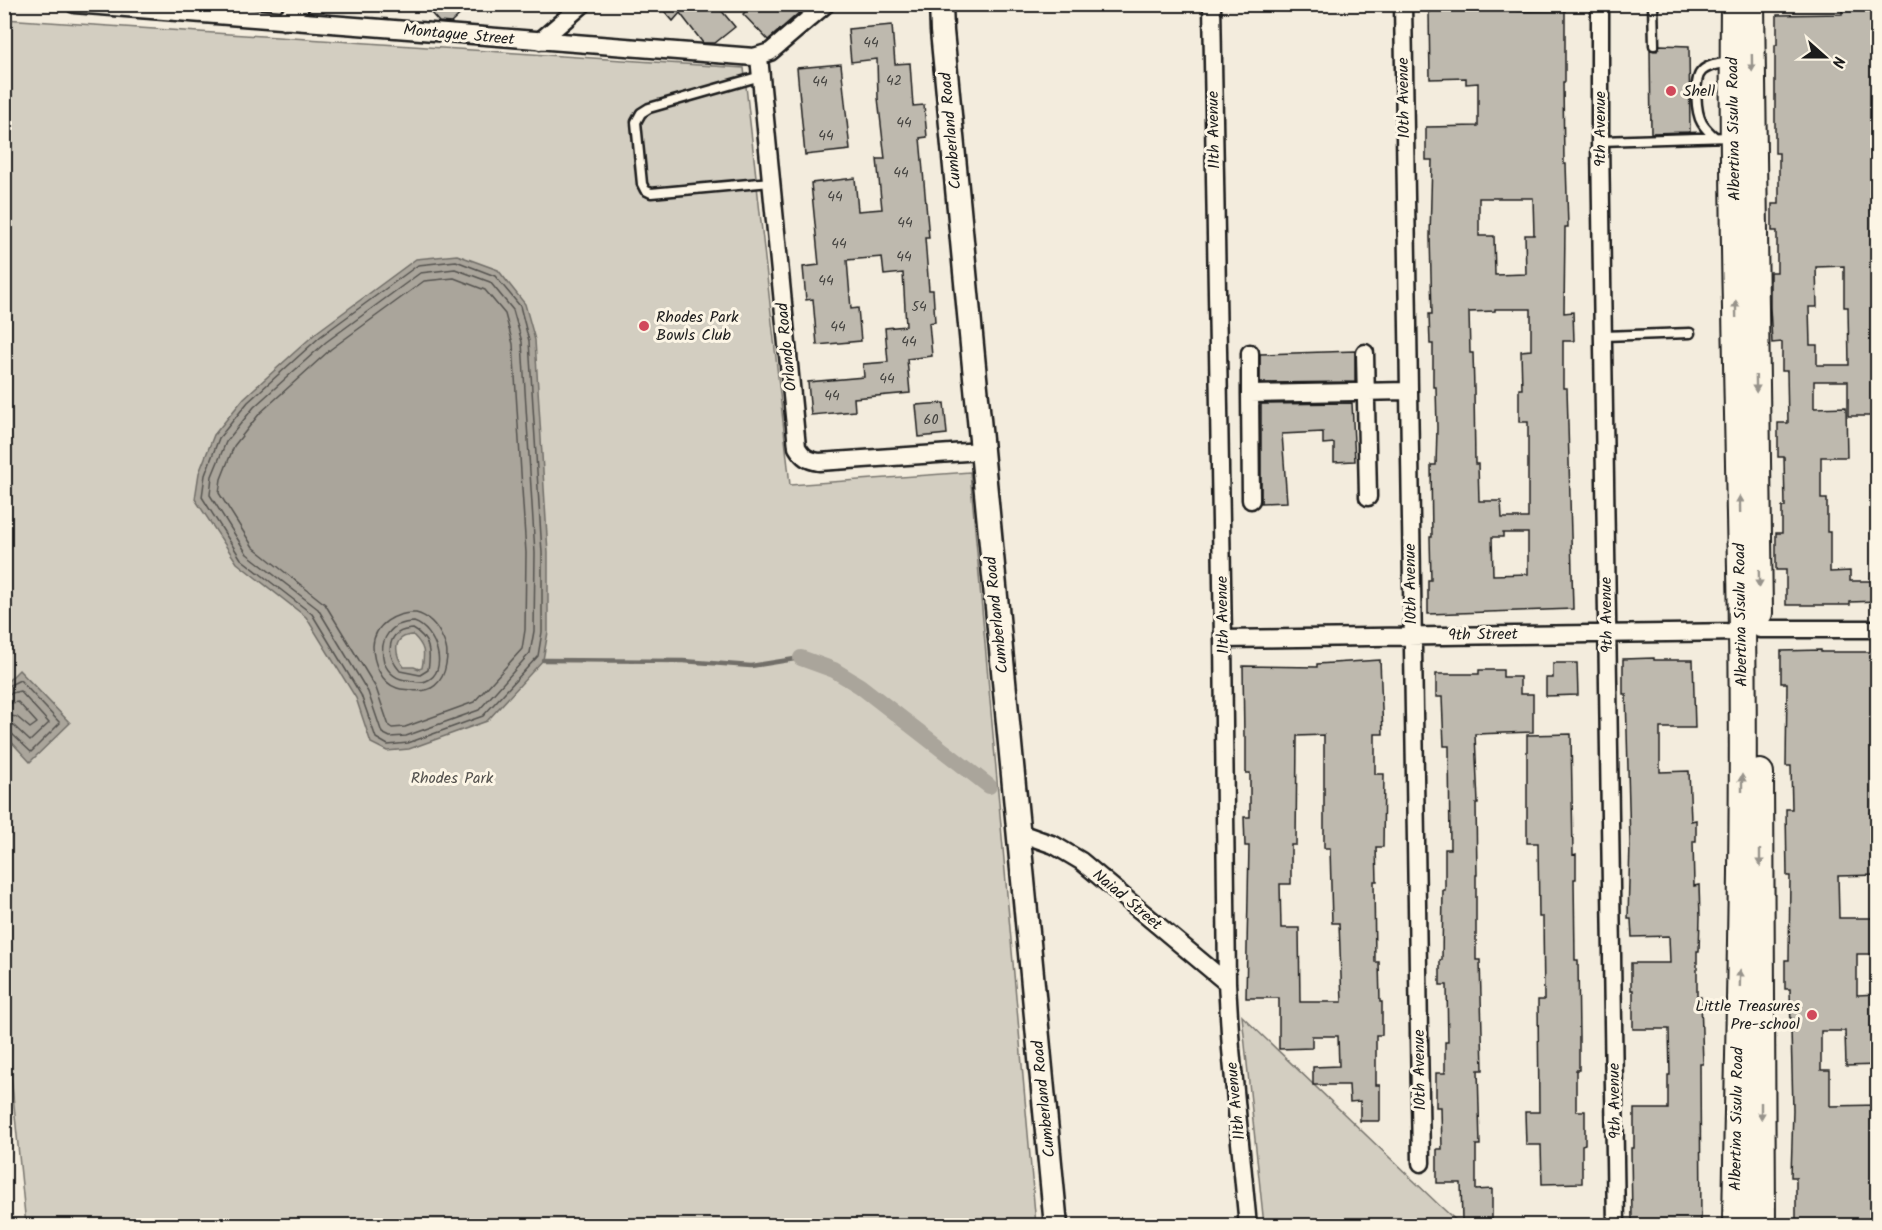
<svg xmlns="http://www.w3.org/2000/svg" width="1882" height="1230" font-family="Kalam,sans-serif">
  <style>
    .green { fill: #d3cec1; stroke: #78756e; stroke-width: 1.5 }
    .water { fill: #aaa59b; stroke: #716e68; stroke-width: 1.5; fill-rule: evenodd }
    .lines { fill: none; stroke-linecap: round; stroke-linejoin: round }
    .shore { stroke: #55534f; stroke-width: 1.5 }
    .stream { stroke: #716e68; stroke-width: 4.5 }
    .canal { stroke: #aaa59b; stroke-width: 16 }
    .building { fill: #beb9ae; stroke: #1c1c1c; stroke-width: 1.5; fill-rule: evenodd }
    .lane-casing { stroke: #1c1c1c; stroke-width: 13 }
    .street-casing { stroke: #1c1c1c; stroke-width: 21 }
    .secondary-casing { stroke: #1c1c1c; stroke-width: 27 }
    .primary-casing { stroke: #1c1c1c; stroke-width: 30 }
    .lane { stroke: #fcf5e5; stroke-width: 8 }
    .street { stroke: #fcf5e5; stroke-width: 16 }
    .secondary { stroke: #fcf5e5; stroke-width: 22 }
    .primary { stroke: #fcf5e5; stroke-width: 26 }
    .oneway { fill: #97938b }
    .poi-dot { fill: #d1495b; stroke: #fcf5e5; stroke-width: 2 }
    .labels { text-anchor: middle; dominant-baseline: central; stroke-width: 6; stroke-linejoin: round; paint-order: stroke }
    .number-label { font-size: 14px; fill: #444340 }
    .street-label { font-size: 16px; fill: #1c1c1c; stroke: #fcf5e5 }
    .poi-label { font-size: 16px; fill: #1c1c1c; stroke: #fcf5e5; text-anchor: start }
    .park-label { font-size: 16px; fill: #53514e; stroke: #fcf5e5 }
  </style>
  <rect width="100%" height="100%" fill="#f3ecdd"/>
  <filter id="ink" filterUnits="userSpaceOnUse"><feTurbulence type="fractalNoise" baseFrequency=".0167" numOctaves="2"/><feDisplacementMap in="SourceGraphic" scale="12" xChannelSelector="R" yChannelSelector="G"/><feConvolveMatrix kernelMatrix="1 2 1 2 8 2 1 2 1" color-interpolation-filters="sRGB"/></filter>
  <g filter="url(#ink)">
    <!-- green -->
    <path class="green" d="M4 19 744 68 790 485 970 472 1036 1225H26L4 1006Z
      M1242 1016 1439 1205 1461 1225H1264Z"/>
    <!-- water -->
    <path class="water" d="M457 255 498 270 525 304 535 340 548 553V632L543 660 487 721 409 749 387 751 371 743 356 698 306 617 237 563 195 499 199 473 214 435 244 398 317 332 416 259ZM413 635C425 647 425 652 422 668L419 669 414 667H404C394 654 392 636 413 635Z
      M19 670 70 723 30 762 5 735V684Z"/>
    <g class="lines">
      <!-- shore -->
      <path class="shore" d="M456 261 495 276 520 306 529 341 542 553V632L538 656 483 716 408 743 388 745 376 738 361 695 312 614 241 559 202 497 205 475 219 438 248 402 321 336 418 265Z
        M455 269 490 282 513 310 522 342 535 553 534 631 530 653 479 710 406 736 390 737 382 733 368 692 318 609 247 554 210 495 212 476 226 442 254 407 326 342 420 273Z
        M454 278 485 290 505 314 513 344 526 553 525 630 522 649 474 702 405 727 392 728 389 726 376 688 325 604 253 547 219 493 221 479 234 446 260 413 331 349 424 281Z
        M416 613C428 616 437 626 442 637 447 647 448 653 446 664 443 683 431 694 411 690 407 689 402 690 397 688 381 683 373 662 373 646 374 624 396 612 416 613Z
        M414 622C436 629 450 672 426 681 419 684 414 681 408 680 397 680 388 673 384 662 378 639 391 622 414 622Z
        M413 629C430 638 431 653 428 670L420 675 400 671C385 654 386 630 413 629Z
        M4 688 20 680 60 723 31 752 11 733 4 732
        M4 695 20 691 49 723 30 741 14 726 4 724
        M4 704 18 702 37 723 30 728 17 717 4 715"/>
      <!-- stream -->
      <path class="stream" d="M543 660 683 661 751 666 801 658"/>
      <!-- canal -->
      <path class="canal" d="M801 658 834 670 860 686 989 786"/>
    </g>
    <!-- building -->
    <path class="building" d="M423 4H471L451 23 439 22Z
      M658 4H716L735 27 715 43H703L680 13 673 21Z
      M753 4H809L768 40 743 14Z
      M1842 5H1878V416H1848V381H1814V408L1846 407 1847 457H1821V499H1827V532H1830V572L1850 571V581H1878V601L1850 602V605H1786V570H1776V533H1782V507H1785L1784 457H1778V423H1788L1787 371H1782V342L1772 343 1770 307V272H1777V231H1772V204H1779V153H1775V45H1777V15L1842 14ZM1844 266V307H1848L1849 365H1817V345H1810L1809 307H1817L1816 267Z
      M1472 8 1518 9V11L1565 10V82H1563L1564 164H1566L1568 227H1565L1564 313 1573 312 1574 341H1563V388H1567L1573 609 1428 614V580H1431L1430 537H1432L1431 465H1436L1437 428 1436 387H1433V344H1430L1429 314H1432L1430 237 1432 160H1426V127L1478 126V83L1466 84V78L1430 79 1429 11H1472ZM1479 198H1533L1534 235H1525L1526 274 1495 275 1494 236H1479ZM1495 309H1531V350L1521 351 1522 389H1519V422H1528V518H1502L1501 501H1479L1478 464H1475L1474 389 1473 353H1470L1469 312 1495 311ZM1503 533H1528V574L1493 575 1492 537H1503Z
      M892 25 895 64 910 63 913 106 924 105 927 137 920 138 929 238H925L929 290H933L935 322 929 323 932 356 907 359 910 393 854 398 855 411 811 415 808 382 864 377 863 364 888 362 885 328 906 326 903 273 884 275 882 257 847 260 851 309 858 308 861 341 817 345 813 299 806 300 803 267 819 265 811 183 855 178 858 211 882 209 877 159H885L878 98 877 59 851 62 848 29Z
      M1660 45 1689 46 1690 132 1651 133 1650 50 1657 51Z
      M841 64 850 150 805 155 797 68Z
      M1355 351V382L1260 383V354Z
      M944 403 947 434 919 437 916 405Z
      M1352 403 1355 461 1334 462V443L1323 444V432L1282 434 1287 502 1261 503V404Z
      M1821 650V652H1878V875L1838 876 1839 918H1878V954H1857V995L1878 994V1065L1846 1066 1845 1031H1821V1070H1830V1106L1878 1105V1142H1875L1876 1226H1796V1177H1791L1793 1110 1790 989H1785V960H1789L1790 876H1787L1786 809H1792L1791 766H1786L1787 683H1781V651Z
      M1654 658V660H1693L1695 728H1660V772L1689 771 1691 821 1696 820V841H1693L1694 886 1699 885 1700 917 1699 951H1697V997H1701L1702 1033 1703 1064H1700L1701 1226H1633L1632 1220 1631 1148H1634V1109H1668V1075H1670L1669 1029H1633V990H1631V963H1670L1669 936 1632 937 1631 919H1628L1630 843 1626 694H1623V659Z
      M1380 660 1383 734H1375V774H1384L1383 847H1376L1377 881H1374L1375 962H1379L1380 1002H1382V1035H1376V1085H1380V1121H1360V1101L1350 1102 1349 1085H1313V1067L1339 1066 1338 1036H1312V1048L1279 1049V998H1246L1249 846H1245L1244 817H1250V773H1246V737H1244L1243 666 1317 667V664ZM1324 735V848H1330L1332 923H1339L1342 1002H1300L1299 928H1281L1280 884H1291V845H1296L1297 736Z
      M1553 663H1577L1578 695 1546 696V678H1553Z
      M1479 670H1503V677H1520V694H1533V732L1475 734 1478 804H1476L1477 875H1476V960H1480L1483 1070H1478L1480 1145H1476V1190L1492 1189V1219L1462 1220 1461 1183H1437V1149H1442L1441 1107H1436V1073H1445V1042H1448L1447 985H1440V960H1442L1443 890H1445V849H1450L1449 746H1444L1442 697H1436V674H1479Z
      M1571 734 1573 855 1576 854V879H1574L1575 960H1578L1579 1037V1070H1576V1111H1585V1144L1582 1145V1183L1542 1184 1541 1145H1526L1525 1112H1539L1538 1000H1544L1543 917H1539L1538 843H1527V735Z"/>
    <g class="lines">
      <defs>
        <path id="lane" d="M1653 4 1654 45
          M761 76 649 108 641 113 636 122 642 184 645 190 651 193 771 182
          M1715 137C1710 133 1705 128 1702 123 1696 113 1693 79 1702 71 1709 64 1721 64 1730 62
          M1600 141 1730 137
          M1604 336 1690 333"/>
        <path id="street" d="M74 4 754 57 770 52 826 4
          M1212 4 1223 639 1227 983 1231 1049 1248 1226
          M1403 4 1421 1163
          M1600 4V141L1616 1226
          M283 21 302 4
          M540 41 583 4
          M759 57 797 447C803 457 807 460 819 462L981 451
          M1250 353V394L1408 391
          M1365 353 1368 497
          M1250 394 1251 500
          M1760 629H1878
          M1223 639 1742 632
          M1017 832 1054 845 1081 861 1227 983"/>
        <path id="secondary" d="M941 4 942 31 1056 1226"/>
        <path id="primary" d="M1734 4C1732 213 1739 422 1742 630 1745 829 1739 1027 1736 1226
          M1751 4 1759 613
          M1760 773 1762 1226"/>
      </defs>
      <!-- lane casing -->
      <use href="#lane" class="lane-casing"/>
      <!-- street casing -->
      <use href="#street" class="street-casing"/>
      <!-- secondary casing -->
      <use href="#secondary" class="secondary-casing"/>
      <!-- primary casing -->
      <use href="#primary" class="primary-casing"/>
      <!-- lane -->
      <use href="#lane" class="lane"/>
      <!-- street -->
      <use href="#street" class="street"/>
      <!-- secondary -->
      <use href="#secondary" class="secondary"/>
      <!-- primary -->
      <use href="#primary" class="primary"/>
    </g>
    <!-- one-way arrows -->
    <defs><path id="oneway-solid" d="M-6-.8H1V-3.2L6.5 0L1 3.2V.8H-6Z" transform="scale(1.5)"/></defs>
    <g class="oneway">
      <use href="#oneway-solid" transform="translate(1752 63) rotate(89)"/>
      <use href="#oneway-solid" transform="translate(1736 309) rotate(-91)"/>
      <use href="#oneway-solid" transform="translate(1756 384) rotate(89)"/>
      <use href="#oneway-solid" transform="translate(1740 504) rotate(-91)"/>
      <use href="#oneway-solid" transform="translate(1759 579) rotate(89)"/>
      <use href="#oneway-solid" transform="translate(1742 783) rotate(-90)"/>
      <use href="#oneway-solid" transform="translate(1760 858) rotate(90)"/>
      <use href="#oneway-solid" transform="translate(1740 978) rotate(-89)"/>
      <use href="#oneway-solid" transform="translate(1761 1111) rotate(90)"/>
    </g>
  </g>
  <!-- markers -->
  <g class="poi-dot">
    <circle cx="1671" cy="91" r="6"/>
    <circle cx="644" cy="326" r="6"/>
    <circle cx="1812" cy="1015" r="6"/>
  </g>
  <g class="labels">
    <!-- number labels -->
    <g class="number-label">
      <text x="871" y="43">44</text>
      <text x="894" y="81">42</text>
      <text x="820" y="82">44</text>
      <text x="904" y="123">44</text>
      <text x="826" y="136">44</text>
      <text x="901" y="173">44</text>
      <text x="835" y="197">44</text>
      <text x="905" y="223">44</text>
      <text x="839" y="244">44</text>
      <text x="904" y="257">44</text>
      <text x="826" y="281">44</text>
      <text x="919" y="307">54</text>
      <text x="838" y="327">44</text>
      <text x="909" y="342">44</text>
      <text x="887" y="379">44</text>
      <text x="832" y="396">44</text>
      <text x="931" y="420">60</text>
    </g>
    <!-- street labels -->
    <g class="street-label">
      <text transform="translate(459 35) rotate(5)">Montague Street</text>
      <text transform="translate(1404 98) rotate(-91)">10th Avenue</text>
      <text transform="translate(1600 129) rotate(-90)">9th Avenue</text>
      <text transform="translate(1734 129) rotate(-91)">Albertina Sisulu Road</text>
      <text transform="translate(1214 130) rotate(-91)">11th Avenue</text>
      <text transform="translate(951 131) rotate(-95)">Cumberland Road</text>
      <text transform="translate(787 347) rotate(-96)">Orlando Road</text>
      <text transform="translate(1411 584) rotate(-91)">10th Avenue</text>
      <text transform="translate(997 615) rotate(-96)">Cumberland Road</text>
      <text transform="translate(1223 615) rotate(-91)">11th Avenue</text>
      <text transform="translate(1607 615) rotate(-91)">9th Avenue</text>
      <text transform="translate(1741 615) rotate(-91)">Albertina Sisulu Road</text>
      <text transform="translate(1483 635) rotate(-1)">9th Street</text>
      <text transform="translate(1127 900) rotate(40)">Naiad Street</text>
      <text transform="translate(1420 1070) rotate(-91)">10th Avenue</text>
      <text transform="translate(1044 1099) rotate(-96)">Cumberland Road</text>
      <text transform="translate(1236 1101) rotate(-96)">11th Avenue</text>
      <text transform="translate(1615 1101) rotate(-91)">9th Avenue</text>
      <text transform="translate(1737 1119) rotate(-89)">Albertina Sisulu Road</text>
    </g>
    <!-- poi labels -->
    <g class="poi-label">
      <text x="1683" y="91">Shell</text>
      <text x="656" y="317">Rhodes Park<tspan x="656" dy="18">Bowls Club</tspan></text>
      <text x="1800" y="1006" text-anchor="end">Little Treasures<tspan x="1800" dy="18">Pre-school</tspan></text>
    </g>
    <!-- park labels -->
    <g class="park-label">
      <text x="452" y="778">Rhodes Park</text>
    </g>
  </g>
  <!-- margin -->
  <rect width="1882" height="1230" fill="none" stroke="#fcf5e5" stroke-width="24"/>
  <rect x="12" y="12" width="1858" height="1206" fill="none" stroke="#1c1c1c" stroke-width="2" filter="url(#ink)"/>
  <!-- north arrow -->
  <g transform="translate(1825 57) rotate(111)" stroke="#fcf5e5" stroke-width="4.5" paint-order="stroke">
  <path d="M0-4.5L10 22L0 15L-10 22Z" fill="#1c1c1c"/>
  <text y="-9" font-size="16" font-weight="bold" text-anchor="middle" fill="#1c1c1c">N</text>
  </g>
</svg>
